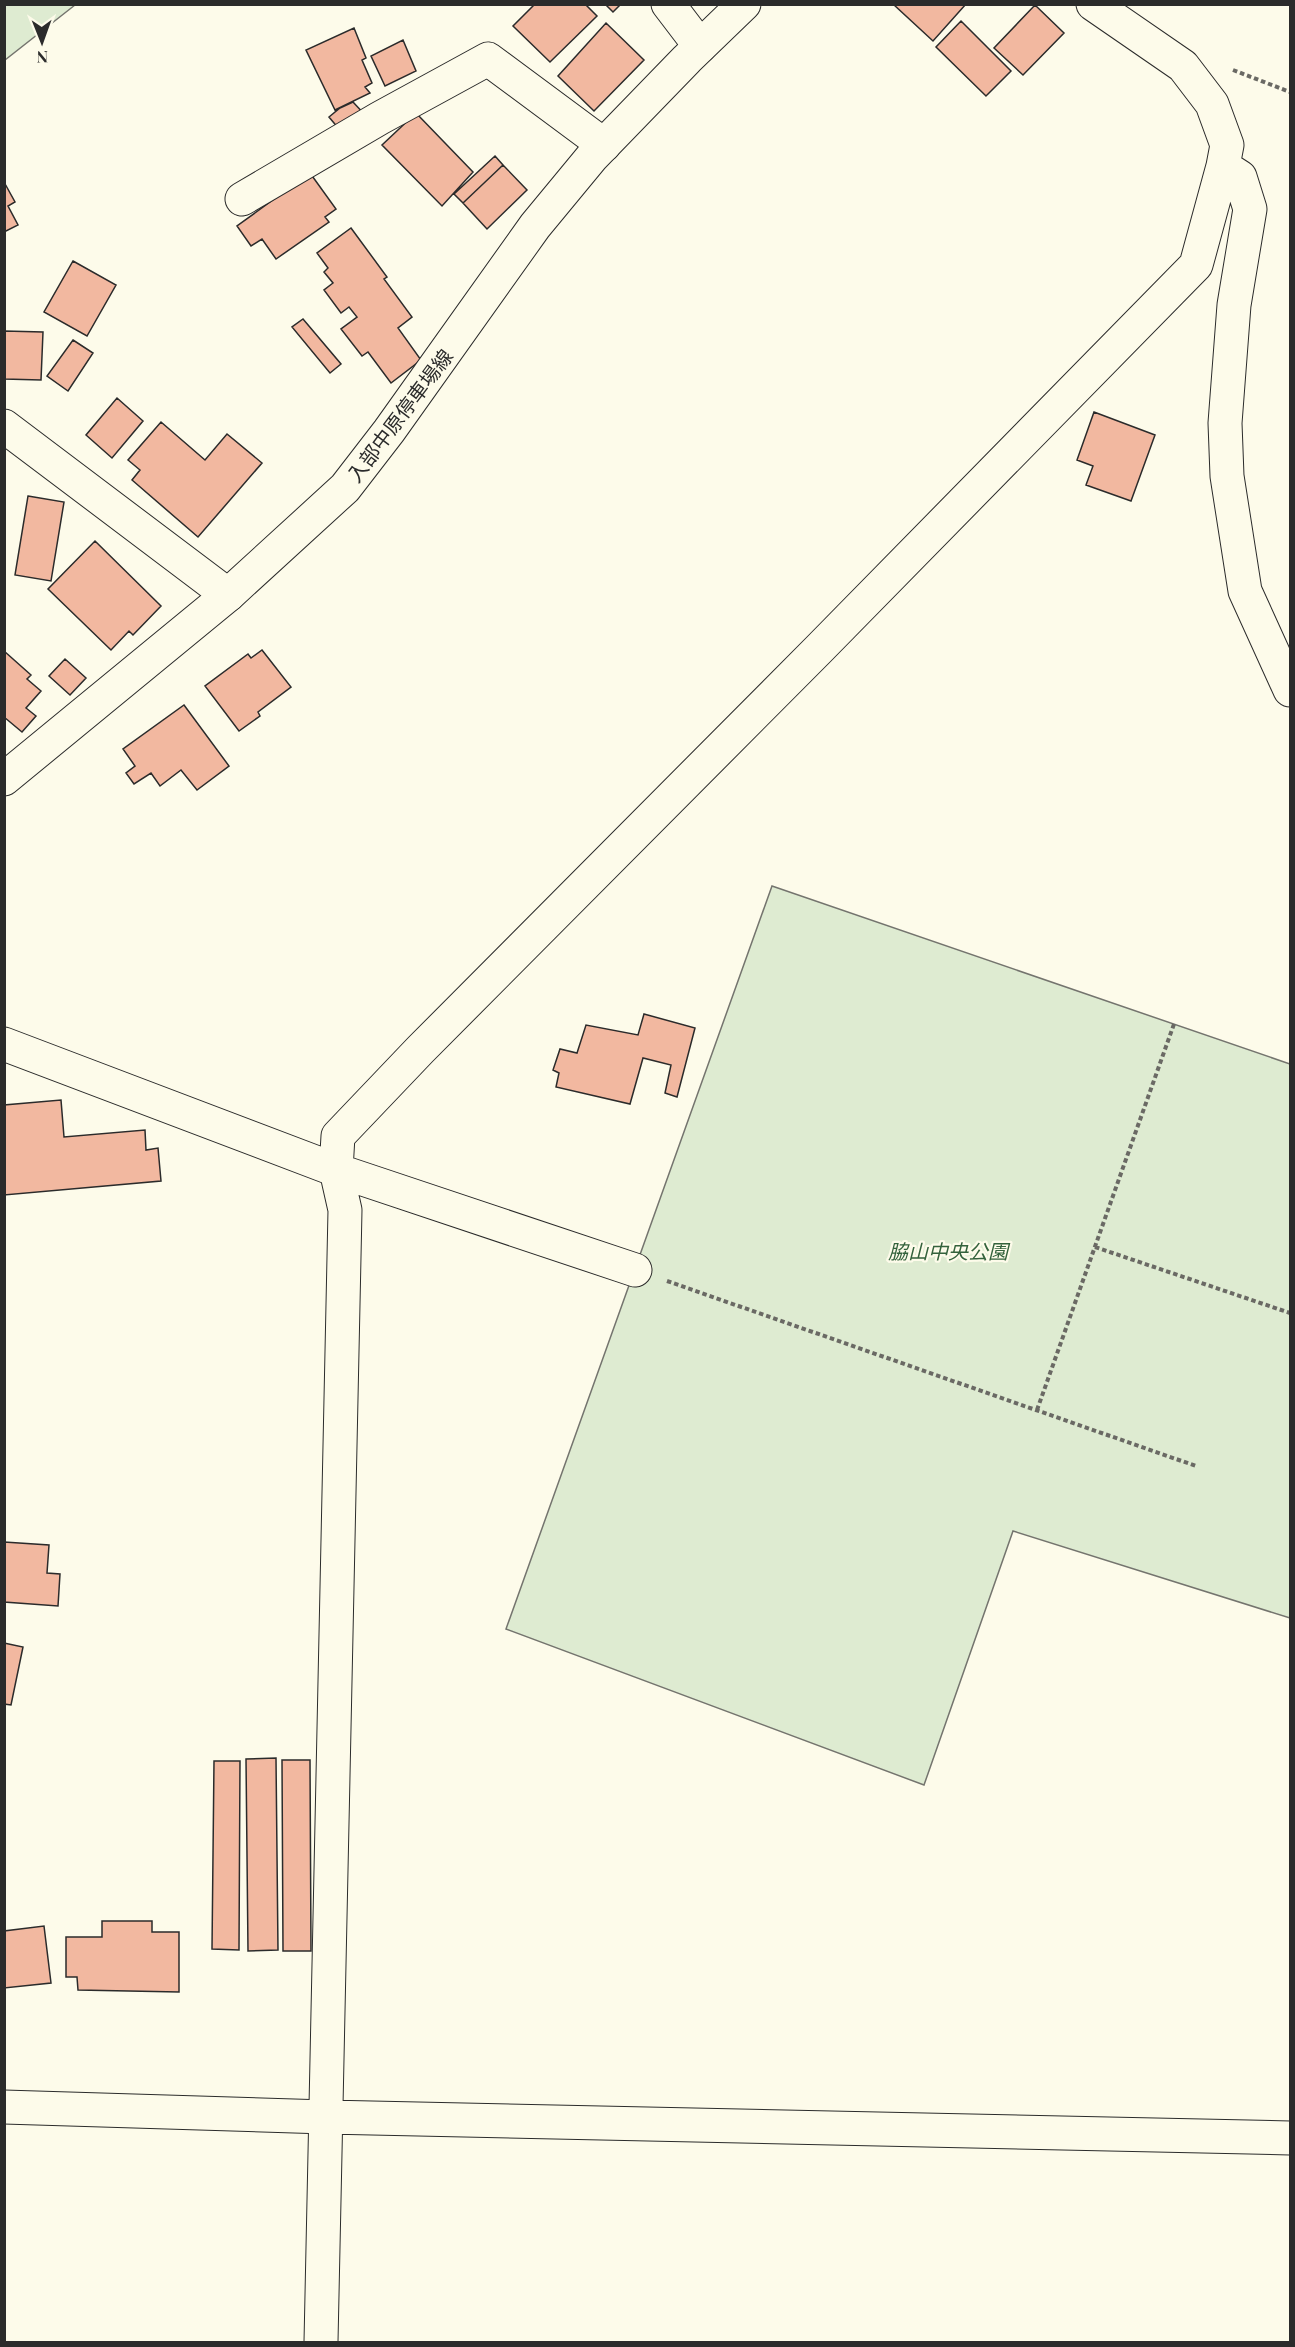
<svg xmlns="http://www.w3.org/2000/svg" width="1295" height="2347" font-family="'Playfair Display','Noto Sans JP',serif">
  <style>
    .green { fill: #deebd1; stroke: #74746e; stroke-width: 1.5 }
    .building { fill: #f2b8a0; stroke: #2b2b2b; stroke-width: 1.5 }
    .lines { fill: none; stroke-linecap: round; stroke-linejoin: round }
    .minor-casing { stroke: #2b2b2b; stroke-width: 35 }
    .secondary-casing { stroke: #2b2b2b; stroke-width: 35 }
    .path { stroke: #6a6964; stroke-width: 4; stroke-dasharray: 4.5 3; stroke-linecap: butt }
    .minor { stroke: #fdfbea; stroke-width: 33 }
    .secondary { stroke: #fdfbea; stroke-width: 33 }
    .labels { text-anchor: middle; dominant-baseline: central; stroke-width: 4.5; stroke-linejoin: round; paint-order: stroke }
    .street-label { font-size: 20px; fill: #2b2b2b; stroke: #fdfbea }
    .park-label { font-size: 20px; font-style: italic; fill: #34623c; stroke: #fdfbea }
  </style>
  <rect width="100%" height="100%" fill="#fdfbea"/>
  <!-- green -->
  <path class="green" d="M5 4H75V5L5 60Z
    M772 886 1290 1064V1618L1013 1531 924 1785 506 1629Z"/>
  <!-- building -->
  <path class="building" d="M535 4H585L597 16 550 62 513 26Z
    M605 4H621L613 12Z
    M893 4H966L933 41Z
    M1035 5 1064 33 1023 75 994 48Z
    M961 21 1011 71 986 96 936 47Z
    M606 23 644 60 594 111 558 76Z
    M354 28 366 58 362 60 372 83 365 87 370 93 335 110 306 50Z
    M403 40 416 71 385 86 371 56Z
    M353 102 366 116 344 135 329 117 340 108Z
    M416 113 473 172 442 206 382 145Z
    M495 156 503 165 463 203 454 194Z
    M503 165 527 190 487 229 463 203Z
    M310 173 336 209 325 217 329 222 276 259 262 239 251 246 237 226Z
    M4 182 15 202 8 206 18 225 4 232Z
    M351 228 387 277 384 279 412 317 398 328 421 360 391 383 368 352 362 356 341 329 357 317 349 307 341 313 324 290 333 283 324 272 328 268 317 253Z
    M73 261 116 285 87 336 44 312Z
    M303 319 341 364 330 373 292 327Z
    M4 331 43 332 41 380 4 379Z
    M73 340 93 353 68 391 47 376Z
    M117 398 143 421 112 458 86 435Z
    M1094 412 1155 435 1131 501 1086 485 1093 466 1077 460Z
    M161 422 205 460 227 434 262 463 198 537 132 480 140 470 128 460Z
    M28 496 64 502 51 581 15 575Z
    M95 541 161 606 133 635 129 631 111 650 48 589Z
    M262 650 291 687 258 712 260 716 239 731 205 686 248 654 251 658Z
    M4 651 31 675 27 679 41 691 26 708 36 716 22 732 4 717Z
    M65 659 86 678 70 695 49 676Z
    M184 705 229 766 197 790 181 770 160 786 151 773 134 784 126 773 135 766 123 749Z
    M644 1014 695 1028 677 1097 665 1093 671 1065 643 1058 630 1104 556 1087 559 1073 553 1070 560 1049 577 1053 586 1025 638 1035Z
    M61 1100 64 1137 145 1130 146 1150 158 1148 161 1181 4 1195V1105Z
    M4 1542 49 1545 47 1573 60 1574 58 1606 4 1602Z
    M4 1643 23 1647 11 1705 4 1704Z
    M276 1758 278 1950 248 1951 246 1759Z
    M282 1760H310L311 1951H283Z
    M214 1761H240L239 1950 212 1949Z
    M102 1921H152V1932H179V1992L78 1990 77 1977H66V1937H102Z
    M44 1926 51 1983 4 1988V1931Z"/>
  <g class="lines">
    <defs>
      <path id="minor" d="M668 4 700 46
        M1223 166 1240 177 1250 209 1234 305 1225 423 1227 476 1245 591 1290 690
        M242 199 380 118 488 59 604 145
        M4 426 228 595
        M4 1044 336 1170 635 1270
        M4 2107 326 2117 1290 2138
        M321 2342 345 1210 336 1170 338 1136 420 1050 819 649 1196 265 1223 166 1227 145 1212 104 1183 66 1093 4"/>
      <path id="secondary" d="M4 779 228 595 345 488 389 431 535 226 592 157 687 59 744 4"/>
    </defs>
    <!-- minor casing -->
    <use href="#minor" class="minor-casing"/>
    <!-- secondary casing -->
    <use href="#secondary" class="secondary-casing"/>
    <!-- path -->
    <path class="path" d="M1233 70 1290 92
      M1095 1247 1290 1313
      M667 1281 1196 1466
      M1037 1410 1174 1024"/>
    <!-- minor -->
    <use href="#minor" class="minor"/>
    <!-- secondary -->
    <use href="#secondary" class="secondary"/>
  </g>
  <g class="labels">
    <!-- street labels -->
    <g class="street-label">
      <text transform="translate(399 415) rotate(-53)">入部中原停車場線</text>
    </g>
    <!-- park labels -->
    <g class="park-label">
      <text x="948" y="1250">脇山中央公園</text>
    </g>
  </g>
  <!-- border -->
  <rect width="1295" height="2347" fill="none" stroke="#2b2b2b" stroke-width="12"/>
  <!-- north arrow -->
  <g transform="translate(42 42) rotate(179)" stroke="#fdfbea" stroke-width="4.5" paint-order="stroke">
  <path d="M0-4.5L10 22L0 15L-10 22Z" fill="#2b2b2b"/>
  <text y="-9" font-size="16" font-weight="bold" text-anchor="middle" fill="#2b2b2b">N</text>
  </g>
</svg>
